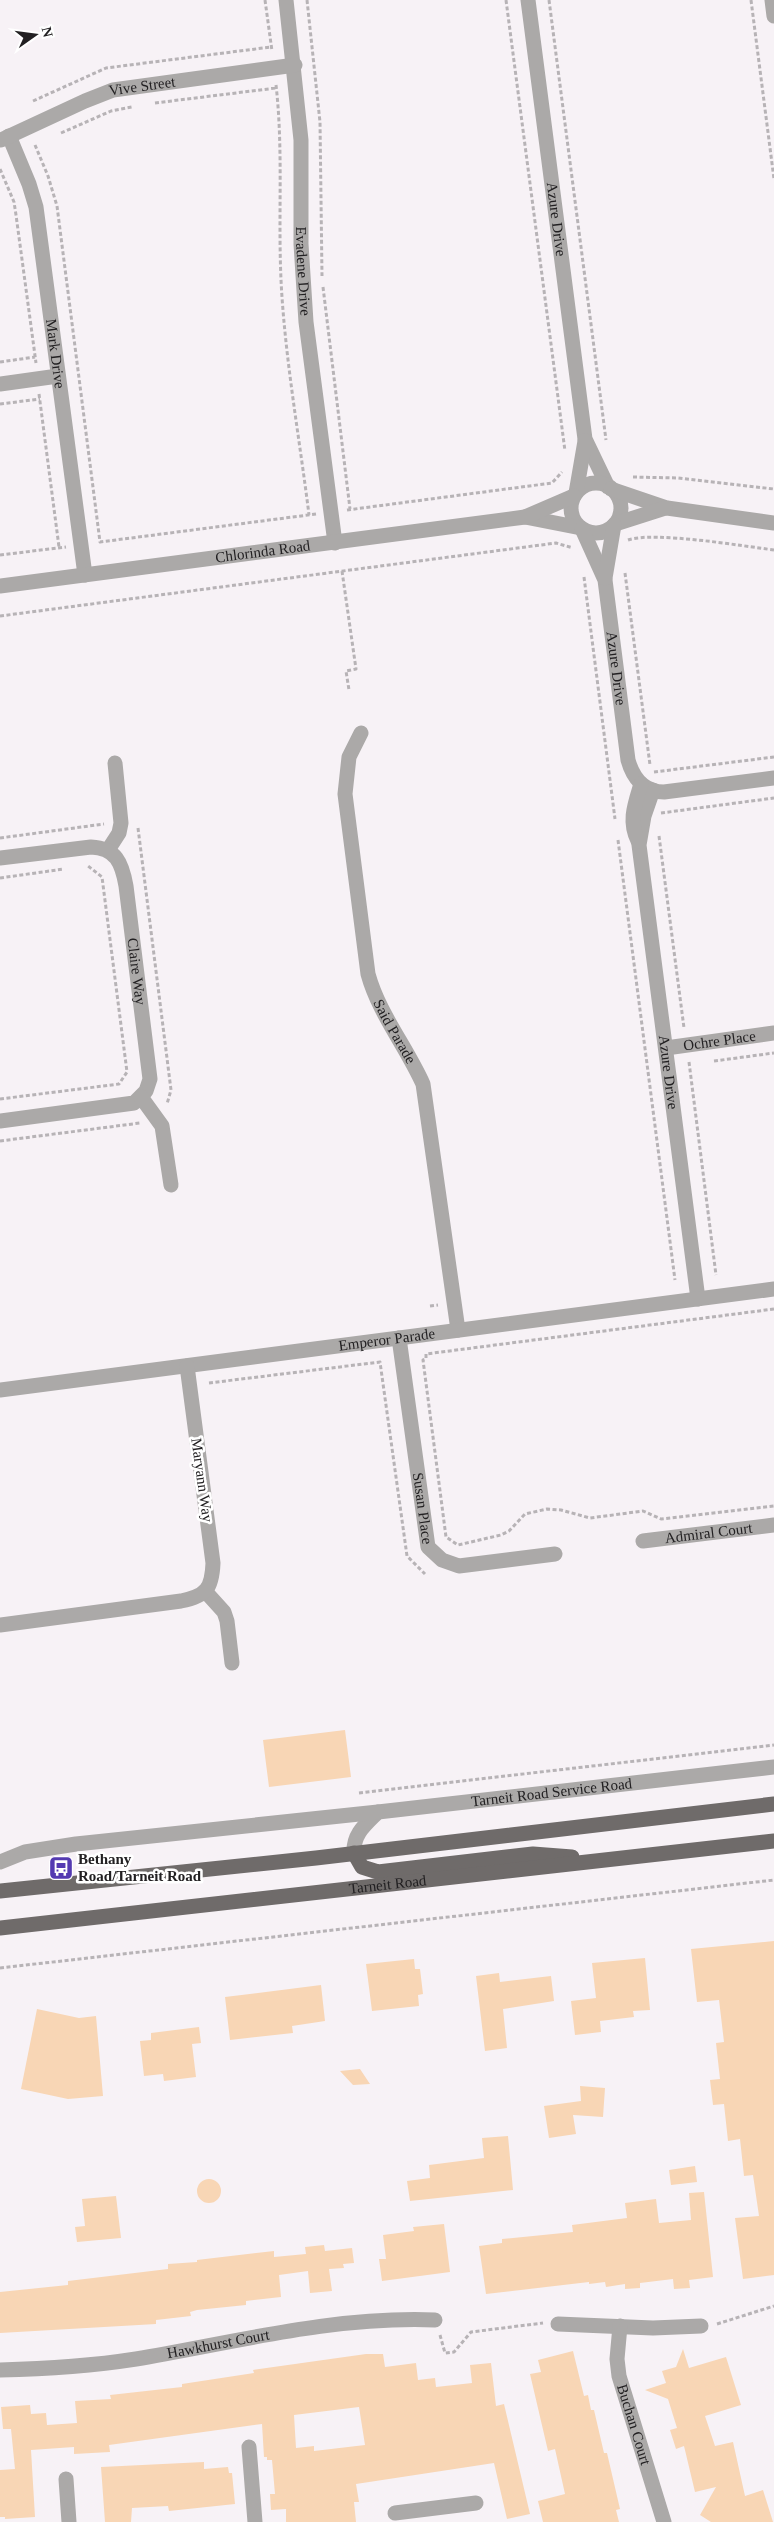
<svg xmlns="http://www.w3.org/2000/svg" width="774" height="2522" font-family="Georgia,serif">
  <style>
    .building { fill: #f8d6b5; fill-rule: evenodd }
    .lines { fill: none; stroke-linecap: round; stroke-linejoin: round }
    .path { stroke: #b7b3b6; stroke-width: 3; stroke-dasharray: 4 2.5; stroke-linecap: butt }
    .minor { stroke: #aba9a8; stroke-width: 15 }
    .major { stroke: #6f6b6a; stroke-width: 15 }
    .labels { text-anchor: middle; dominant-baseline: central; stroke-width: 5; stroke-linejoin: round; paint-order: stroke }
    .street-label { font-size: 15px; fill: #222022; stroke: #fff }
    .poi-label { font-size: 15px; font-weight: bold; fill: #222022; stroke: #fff; text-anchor: start }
  </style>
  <rect width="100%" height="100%" fill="#f7f2f6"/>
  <!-- building -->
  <path class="building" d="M345 1730 351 1777 269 1787 263 1740Z
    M774 1941V2275L743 2279 735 2218 759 2216 753 2175 744 2176 740 2139 728 2141 724 2104 713 2105 710 2080 720 2079 716 2043 724 2042 719 2000 697 2002 691 1949Z
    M645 1958 650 2010 633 2011 634 2017 600 2021 601 2032 575 2035 571 2001 596 1998 592 1963Z
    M414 1959 415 1969H420L423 1994 418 1995 419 2006 372 2011 366 1964Z
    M499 1973 500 1982 551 1976 554 2001 503 2009 507 2048 485 2051 476 1976Z
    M321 1985 325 2021 292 2026 293 2033 230 2040 225 1997Z
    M37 2009 79 2018 96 2016 103 2096 68 2099 21 2089Z
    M199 2027 201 2043 192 2044 196 2077 164 2081 163 2074 144 2076 140 2041 151 2040V2033Z
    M360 2069 370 2084 353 2085 340 2071Z
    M580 2086 605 2088 603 2117 573 2115 576 2134 549 2138 544 2106 581 2101Z
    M508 2136 513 2190 410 2201 407 2181 430 2178 429 2165 484 2158 482 2138Z
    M695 2166 697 2182 671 2185 669 2170Z
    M197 2191a12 12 0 1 1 24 0a12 12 0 1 1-24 0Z
    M704 2192 713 2277 689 2280 690 2288 674 2289 673 2279 640 2283V2288L625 2289V2284L606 2287 605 2282 589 2284V2282L486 2294 479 2246 502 2243V2239L573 2232 572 2225 627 2218 625 2203 656 2199 659 2223 691 2220 689 2193Z
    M116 2196 121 2238 77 2242 75 2227 85 2226 82 2199Z
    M444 2224 450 2272 382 2281 379 2259H386L383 2235 414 2231 413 2227Z
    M324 2245 325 2251 352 2248 354 2263 343 2264 344 2268 329 2269 332 2291 310 2293 308 2271 279 2275 281 2297 246 2301V2305L197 2310 190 2312 191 2316 156 2320V2324L0 2333V2292L68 2285V2281L168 2269V2264L197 2262V2260L274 2251V2257L306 2254 305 2247Z
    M683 2349 689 2368 726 2357 741 2405 705 2416 715 2446 733 2442 745 2496 763 2490 773 2522H711L700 2515 716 2487 695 2492 684 2446 676 2449 670 2430 677 2428 668 2399 645 2390 666 2383 662 2371 676 2367Z
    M573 2351 584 2396 588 2395 591 2410H594L604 2453H607L620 2509 616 2510 619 2522H543L538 2501 565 2494 555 2449 548 2451 530 2374 541 2372 538 2360Z
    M366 2354H383L385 2367 416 2363 418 2380 435 2378 436 2387 472 2383 470 2365 491 2363 496 2406 504 2404 530 2514 507 2519 494 2463 356 2484 359 2502H354L356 2522H286V2509L271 2510 270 2494H275L272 2460H267V2457H264L262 2424 109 2445 110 2452 74 2454V2447L31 2450 35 2517 5 2519V2517H0V2470L15 2469 11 2429H3L1 2407 30 2405 31 2414 46 2413 47 2425 77 2423 75 2401 111 2399 110 2395 182 2387V2384L254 2373 253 2370ZM359 2407 365 2445 314 2451V2446L296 2448 294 2415Z
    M204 2462V2469L228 2467 229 2473H232L235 2504 169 2511 168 2506 132 2508 131 2522H105L101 2467Z"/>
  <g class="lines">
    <!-- path -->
    <path class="path" d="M265 0 272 51
      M307 0 320 122 322 276
      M506 0 565 451
      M549 0 606 440
      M751 0 774 179
      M276 85C284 155 277 226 282 297 287 370 300 442 309 515
      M33 101 106 68 271 47
      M155 103 276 88
      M61 133 111 111 132 107
      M35 145 48 176 57 206 100 542 316 514
      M0 169 14 202 16 215 36 363
      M323 287 350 509
      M0 362 35 357
      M39 394 59 547
      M0 404 40 399
      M633 477 678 478 774 489
      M347 510 552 483 562 472
      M628 540C653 531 743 546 774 550
      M0 555 66 547
      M342 571 356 669 346 671 349 690
      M625 573 650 765
      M584 577 615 819
      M0 616 556 543 573 548
      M654 772 774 757
      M661 813 774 798
      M138 828 171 1090 167 1104
      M659 836 684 1028
      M0 838 104 824
      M618 840 675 1280
      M0 878 64 869
      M714 1061 774 1053
      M689 1062 716 1275
      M0 1099 119 1084 127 1072 102 877 88 866
      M0 1141 140 1123
      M430 1306 438 1305
      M774 1309 426 1354V1359L423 1360 446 1537 458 1545 501 1535 509 1531 525 1514 547 1509 561 1510 590 1518 643 1511 661 1519 774 1506
      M209 1383 380 1362 407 1556 425 1574
      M359 1793 774 1745
      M0 1968 774 1880
      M717 2324 774 2306
      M440 2335 445 2353 454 2352 471 2332 543 2323"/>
    <!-- minor -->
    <g class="minor">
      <path id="s1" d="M286 0 301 140V244L306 322 335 543"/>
      <path id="s2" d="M528 0 585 439 608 487"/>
      <path d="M772 0 774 16"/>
      <path id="s3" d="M9 136 29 184 36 207 85 575"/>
      <path id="s4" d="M1 140 85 101 113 90 295 65"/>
      <path d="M0 384 58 376"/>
      <circle cx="596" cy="508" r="25"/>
      <path d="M611 489 667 508 774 523"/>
      <path d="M576 493 585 441"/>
      <path d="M525 517 581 528"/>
      <path d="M615 524 665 508"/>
      <path id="s5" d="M582 529 605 580 628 760C633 778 644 792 664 792L774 778"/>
      <path d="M605 578 614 525"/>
      <path id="s6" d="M0 586 525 517 574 496"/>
      <path id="s7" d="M361 733 349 757 345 794 368 974C379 1014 406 1046 423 1084L458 1330"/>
      <path id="s8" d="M653 790 644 816 639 845 698 1299"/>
      <path d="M638 841C628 821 635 804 641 784"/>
      <path d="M108 850 119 833 121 823 115 763"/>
      <path id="s9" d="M0 858 91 847C116 848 122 863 126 886L150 1079 146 1091 134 1103 0 1121"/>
      <path id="s10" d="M666 1048 774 1033"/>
      <path d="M141 1097 162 1126 171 1185"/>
      <path id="s11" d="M399 1338 428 1547 442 1560 459 1566 555 1554"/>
      <path id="s12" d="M0 1390 774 1289"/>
      <path id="s13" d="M643 1541 774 1525"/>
      <path d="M205 1591 224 1612 227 1621 232 1663"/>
      <path d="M0 1625 181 1601C206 1596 212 1589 213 1563L187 1366"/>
      <path id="s14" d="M354 1853C353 1834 365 1825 378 1812L774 1767"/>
      <path d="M0 1862 25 1852 76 1844 378 1812"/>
      <path d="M558 2324 653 2328 701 2326"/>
      <path id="s15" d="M620 2326 617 2359 619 2376 664 2522"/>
      <path id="s16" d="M0 2370C45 2369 91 2366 136 2359 236 2342 334 2316 435 2320"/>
      <path d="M249 2447 255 2522"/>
      <path d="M66 2479 69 2522"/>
      <path d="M395 2513 476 2503"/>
    </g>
    <!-- major -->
    <g class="major">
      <path d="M354 1853 362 1867 378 1872 533 1854 572 1857"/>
      <path d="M0 1891 316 1858 774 1804"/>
      <path id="s17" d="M0 1928 774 1841"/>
    </g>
  </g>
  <!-- icons -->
  <defs>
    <symbol id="bus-square" viewBox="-11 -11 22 22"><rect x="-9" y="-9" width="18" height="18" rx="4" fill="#543ab1" stroke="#fff"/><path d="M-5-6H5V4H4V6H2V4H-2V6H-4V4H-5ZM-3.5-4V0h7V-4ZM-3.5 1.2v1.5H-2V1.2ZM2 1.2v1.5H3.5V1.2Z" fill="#fff"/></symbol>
  </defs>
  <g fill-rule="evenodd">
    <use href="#bus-square" x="47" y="1854" width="28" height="28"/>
  </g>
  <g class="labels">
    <!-- street labels -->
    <g class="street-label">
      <text stroke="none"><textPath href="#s4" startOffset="152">Vive Street</textPath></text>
      <text stroke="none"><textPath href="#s2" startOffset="221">Azure Drive</textPath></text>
      <text stroke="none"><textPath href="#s1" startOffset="272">Evadene Drive</textPath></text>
      <text stroke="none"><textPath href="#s3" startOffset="224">Mark Drive</textPath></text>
      <text stroke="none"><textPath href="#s6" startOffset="265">Chlorinda Road</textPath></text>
      <text stroke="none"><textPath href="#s5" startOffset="145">Azure Drive</textPath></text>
      <text stroke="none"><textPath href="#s9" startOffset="236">Claire Way</textPath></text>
      <text stroke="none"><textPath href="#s7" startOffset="309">Said Parade</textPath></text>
      <text stroke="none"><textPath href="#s10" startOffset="54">Ochre Place</textPath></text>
      <text stroke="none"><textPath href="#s8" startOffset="286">Azure Drive</textPath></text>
      <text stroke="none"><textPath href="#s12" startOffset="390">Emperor Parade</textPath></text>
      <text transform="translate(202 1480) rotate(82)">Maryann Way</text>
      <text stroke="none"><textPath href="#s11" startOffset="172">Susan Place</textPath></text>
      <text stroke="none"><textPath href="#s13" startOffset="66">Admiral Court</textPath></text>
      <text stroke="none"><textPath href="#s14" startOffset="224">Tarneit Road Service Road</textPath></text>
      <text stroke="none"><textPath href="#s17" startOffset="390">Tarneit Road</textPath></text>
      <text stroke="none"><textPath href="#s16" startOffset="220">Hawkhurst Court</textPath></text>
      <text stroke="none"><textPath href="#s15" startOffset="101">Buchan Court</textPath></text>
    </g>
    <!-- poi labels -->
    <g class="poi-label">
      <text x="78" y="1859">Bethany<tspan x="78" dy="17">Road/Tarneit Road</tspan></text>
    </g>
  </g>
  <!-- north arrow -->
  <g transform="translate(35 35) rotate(76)" stroke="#ffffff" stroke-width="4" paint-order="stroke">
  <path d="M0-4L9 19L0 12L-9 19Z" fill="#222022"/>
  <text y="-8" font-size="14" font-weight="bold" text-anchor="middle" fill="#222022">N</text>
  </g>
</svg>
